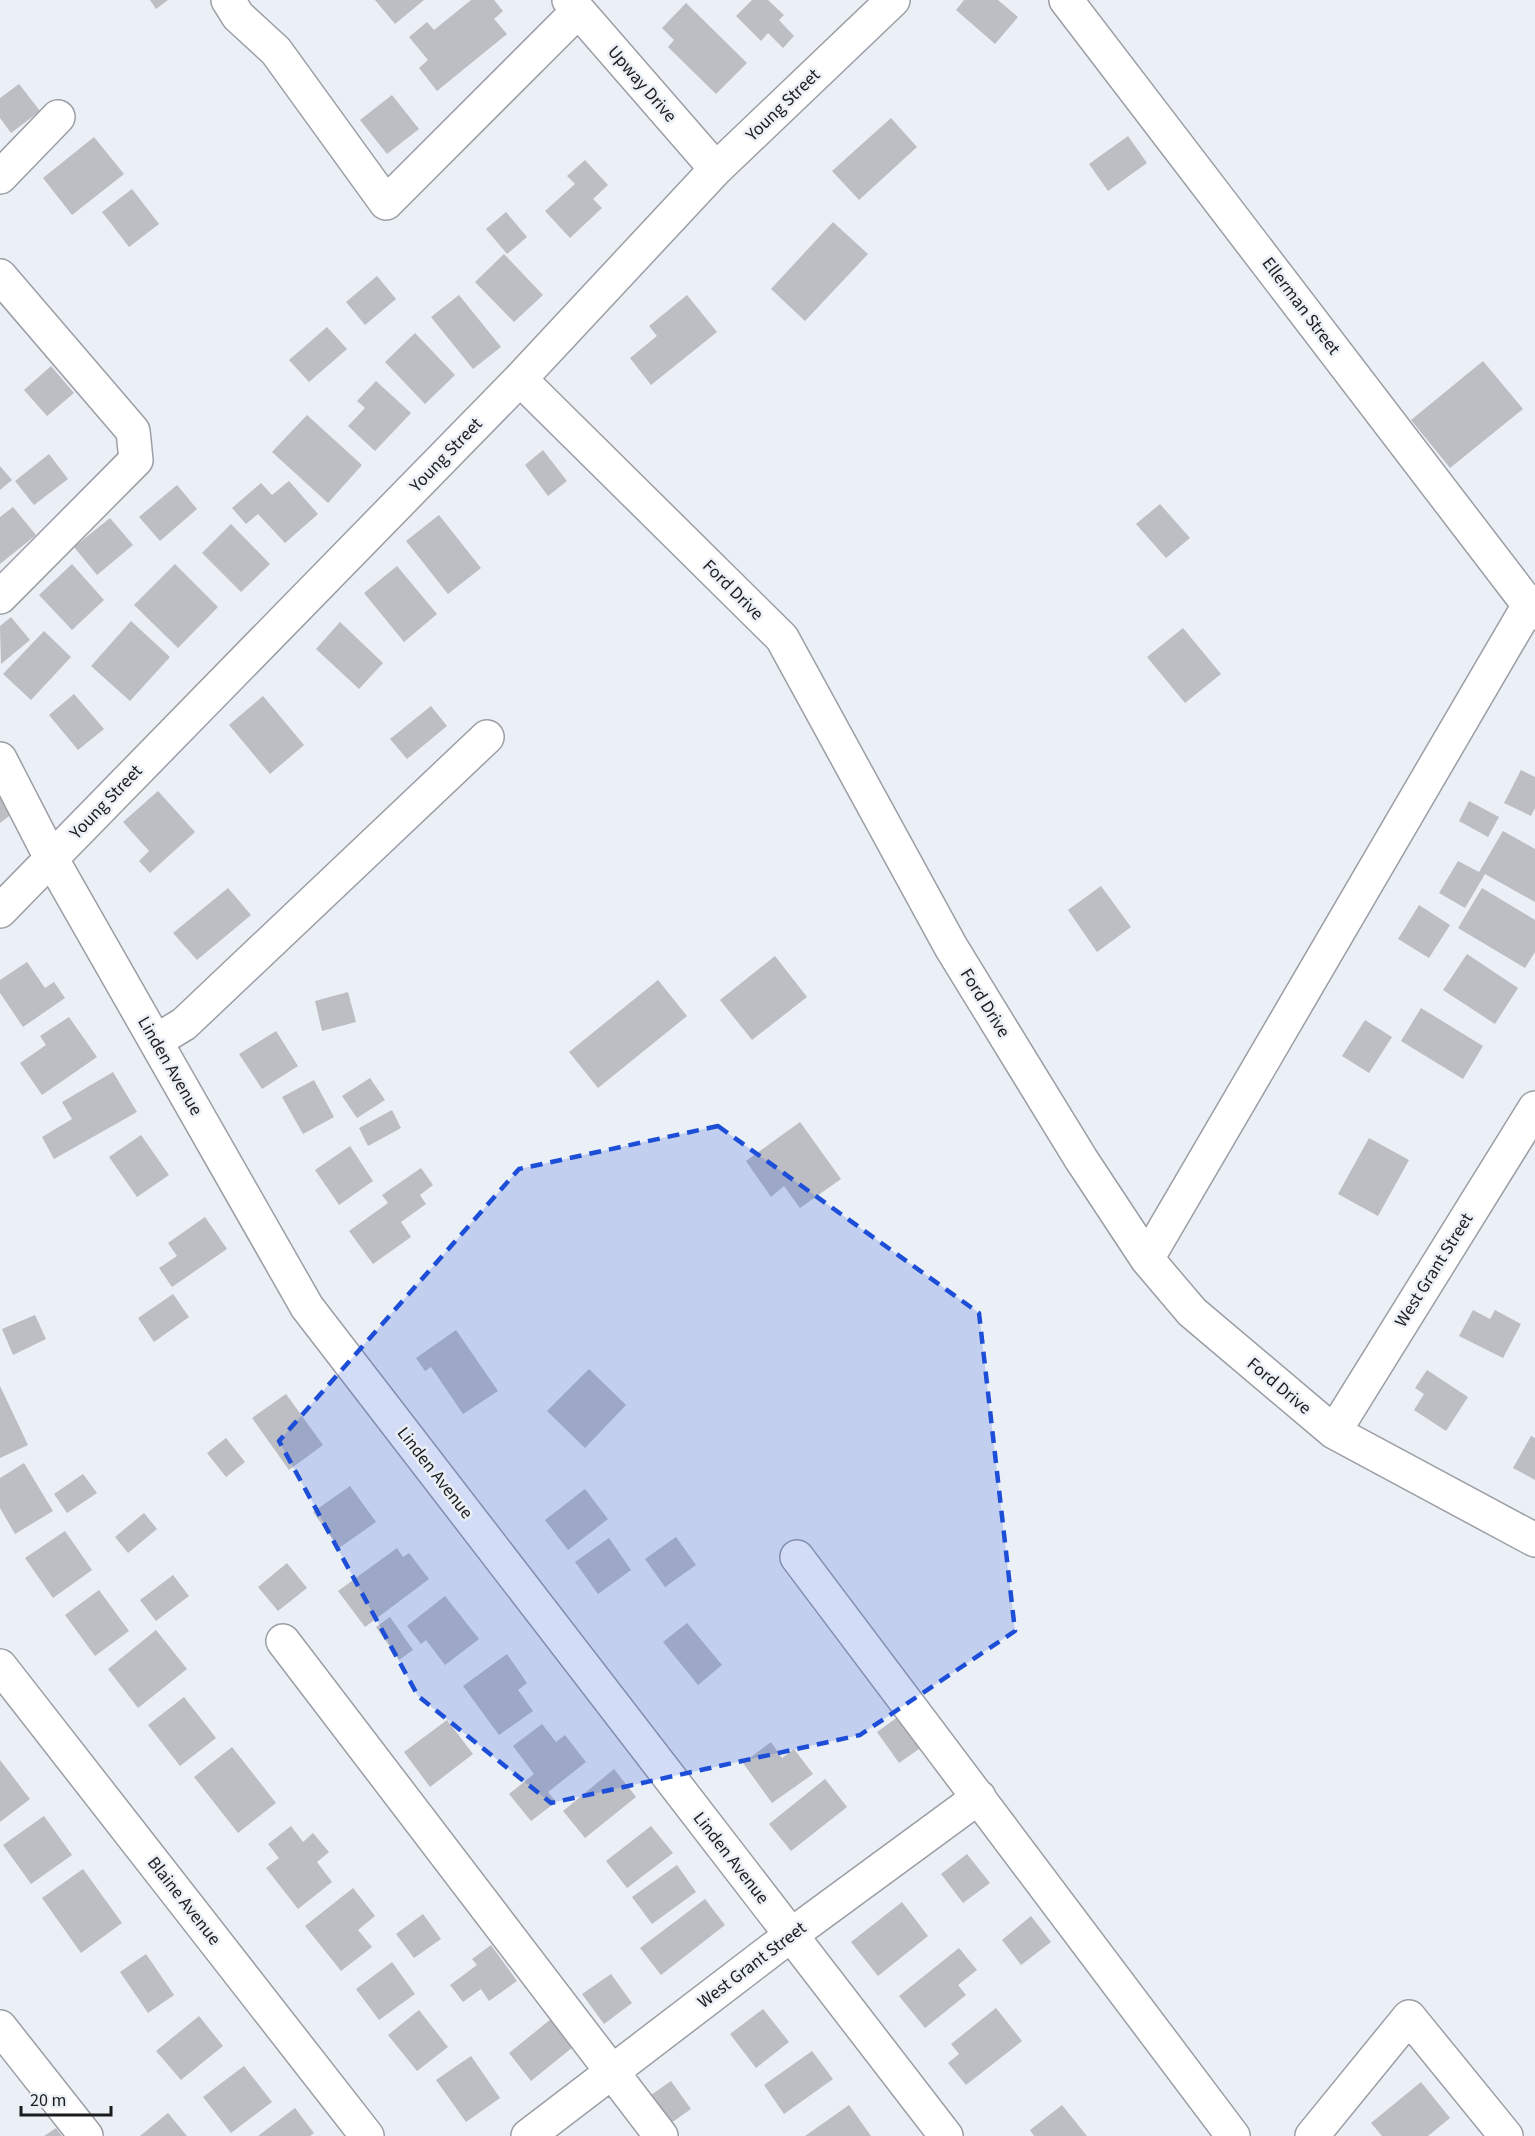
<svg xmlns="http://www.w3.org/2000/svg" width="1535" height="2136" font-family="'Source Sans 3',sans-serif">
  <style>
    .building { fill: #bdbdc4 }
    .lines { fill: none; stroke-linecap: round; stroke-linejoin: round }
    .minor-casing { stroke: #9b9ea5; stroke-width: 36 }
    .minor { stroke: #fff; stroke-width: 33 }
    .marked { fill: #1d4ed8; fill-opacity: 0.2; stroke: #1d4ed8; stroke-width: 4.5; stroke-dasharray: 12 8; stroke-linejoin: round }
    .labels { text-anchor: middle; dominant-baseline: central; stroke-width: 5; stroke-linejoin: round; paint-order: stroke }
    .street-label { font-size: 18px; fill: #1b1c1e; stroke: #ebeff6 }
  </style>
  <rect width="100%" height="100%" fill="#ebeff6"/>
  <!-- building -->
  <path class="building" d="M150 0H168L156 9Z
    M375 0H424L395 24Z
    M471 0H494L503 11 494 19 507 34 437 91 419 68 428 60 409 37 427 22 434 30Z
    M752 0H768L784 15 779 20 794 36 783 48 768 33 761 41 736 16Z
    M964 0H998L1018 17 995 44 956 10Z
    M686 3 747 63 716 94 668 47 674 40 662 28Z
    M19 84 40 111 11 133 0 118V98Z
    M392 95 419 129 387 154 360 120Z
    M891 118 917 147 859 200 832 171Z
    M1128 136 1147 163 1108 191 1089 164Z
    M94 137 124 174 72 215 43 178Z
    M585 160 608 185 593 199 602 208 570 238 545 211 575 184 567 176Z
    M132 189 159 224 129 247 102 212Z
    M506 212 527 237 507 254 486 229Z
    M833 222 868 254 805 321 771 289Z
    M504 254 543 295 514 322 475 282Z
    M377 276 396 299 365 325 346 302Z
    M459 295 501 347 473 369 431 317Z
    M687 295 717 332 651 385 630 358 657 336 649 326Z
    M327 327 347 349 309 382 289 360Z
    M415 333 455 375 425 404 385 362Z
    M1483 361 1523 409 1450 468 1411 420Z
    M51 366 74 393 47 416 24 390Z
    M376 381 411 413 375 451 348 426 365 408 357 401Z
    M307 415 362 465 328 503 272 452Z
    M543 450 567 481 548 496 525 465Z
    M49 454 68 479 34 505 15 481Z
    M0 466 12 480 0 490Z
    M289 481 318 514 285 543 258 514 246 524 232 508 261 483 272 495Z
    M177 485 197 509 160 541 139 517Z
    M1160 504 1190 538 1166 558 1136 524Z
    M13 507 36 535 0 564V517Z
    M439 515 481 568 448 594 406 541Z
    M110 518 133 545 97 575 74 547Z
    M231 524 270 564 241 592 202 553Z
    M72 564 104 600 72 630 39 595Z
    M175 564 218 607 178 648 134 605Z
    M397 566 437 614 404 642 364 593Z
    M11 617 30 640 1 664 0 626Z
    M131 621 170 657 130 701 91 666Z
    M340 622 383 663 359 689 316 649Z
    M1183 628 1221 674 1185 703 1147 657Z
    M44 631 71 657 31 700 3 674Z
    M74 694 104 729 78 750 49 715Z
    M263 696 304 745 270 774 229 725Z
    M431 706 447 726 407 759 390 739Z
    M1521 770 1535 777V808L1531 816 1504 803Z
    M0 788 17 810 0 823Z
    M158 791 195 832 150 873 139 861 149 851 123 822Z
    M1469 801 1499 817 1488 837 1459 821Z
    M1503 831 1535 849V902L1485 874 1465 908 1439 893 1458 861 1479 872Z
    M1101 886 1131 927 1097 952 1068 910Z
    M228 888 251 915 197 960 173 933Z
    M1482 888 1535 920V952L1525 968 1458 928Z
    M1419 905 1450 925 1429 958 1398 939Z
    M1467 954 1518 988 1495 1024 1443 990Z
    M775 956 807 997 752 1040 720 1000Z
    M27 962 45 988 54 982 65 998 23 1027 0 993V980Z
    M658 980 687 1016 598 1088 569 1052Z
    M348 992 356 1022 322 1031 315 1001Z
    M1421 1008 1483 1046 1463 1079 1401 1041Z
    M69 1017 97 1057 42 1095 20 1063 46 1045 40 1036Z
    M1365 1020 1392 1037 1369 1073 1342 1056Z
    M276 1031 298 1066 262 1089 239 1054Z
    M113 1072 137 1112 54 1159 42 1137 72 1119 62 1102Z
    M370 1078 385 1100 357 1118 342 1096Z
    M314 1080 334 1117 303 1134 282 1097Z
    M392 1110 401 1128 368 1146 359 1128Z
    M800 1122 841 1179 800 1208 784 1186 771 1197 746 1161Z
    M141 1135 169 1175 137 1197 109 1157Z
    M1369 1138 1409 1160 1378 1216 1338 1194Z
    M350 1146 373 1181 339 1205 315 1170Z
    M421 1168 433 1185 420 1195 426 1204 401 1222 411 1237 373 1264 349 1231 388 1203 382 1195Z
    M205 1217 227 1249 172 1287 159 1268 177 1256 168 1243Z
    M173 1294 189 1317 154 1342 138 1318Z
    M1473 1310 1490 1319 1495 1310 1521 1324 1503 1358 1459 1336Z
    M35 1315 46 1339 13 1355 2 1329Z
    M456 1330 498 1391 463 1414 431 1367 425 1371 416 1358Z
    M589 1369 626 1405 585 1448 547 1411Z
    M1427 1370 1468 1397 1446 1431 1414 1410 1424 1394 1415 1388Z
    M0 1386 28 1445 0 1458Z
    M286 1394 323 1445 289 1470 252 1418Z
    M1531 1436 1535 1438V1480L1513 1468Z
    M226 1438 245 1462 226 1477 207 1453Z
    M24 1463 53 1511 15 1534 0 1508V1478Z
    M83 1474 97 1493 67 1513 54 1494Z
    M350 1486 376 1522 339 1548 313 1512Z
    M585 1489 608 1519 568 1550 545 1520Z
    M144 1513 157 1529 128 1553 115 1537Z
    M65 1531 92 1570 53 1598 25 1558Z
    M676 1537 696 1565 665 1587 645 1559Z
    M609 1538 631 1570 598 1594 575 1562Z
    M397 1548 403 1557 409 1553 429 1579 365 1627 338 1591Z
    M287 1563 307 1588 278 1611 258 1587Z
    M173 1575 189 1596 156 1621 140 1600Z
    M99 1590 129 1631 95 1656 65 1615Z
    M445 1596 479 1639 445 1665 426 1640 421 1644 407 1626Z
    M390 1617 413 1650 399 1660 376 1627Z
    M687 1623 722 1665 698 1685 663 1642Z
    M156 1630 187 1669 138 1708 108 1669Z
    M507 1654 527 1683 518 1690 533 1711 499 1735 463 1686Z
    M184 1697 216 1738 180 1766 148 1725Z
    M906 1711 929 1742 899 1763 877 1732Z
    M447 1720 473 1754 430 1787 404 1752Z
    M542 1724 556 1742 565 1735 586 1762 548 1792 556 1802 531 1821 509 1794 534 1774 513 1746Z
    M771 1742 782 1758 794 1749 813 1774 772 1803 743 1763Z
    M232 1747 276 1803 238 1833 194 1777Z
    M0 1760 30 1799 0 1822Z
    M614 1769 636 1797 585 1838 563 1811Z
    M825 1779 847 1807 791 1851 769 1824Z
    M44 1816 72 1855 31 1884 3 1845Z
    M291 1826 303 1842 313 1833 329 1852 317 1862 332 1882 298 1909 266 1868 279 1858 268 1844Z
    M651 1826 673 1853 627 1888 606 1861Z
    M967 1854 990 1883 963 1903 941 1874Z
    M677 1865 696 1892 652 1924 632 1897Z
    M83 1869 122 1923 81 1953 42 1898Z
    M353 1888 375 1916 358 1930 372 1947 341 1971 305 1926Z
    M705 1899 725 1925 661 1975 640 1948Z
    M902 1902 928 1936 878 1976 851 1942Z
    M423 1914 441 1939 414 1958 396 1934Z
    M1031 1916 1051 1942 1021 1965 1002 1940Z
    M491 1945 517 1981 489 2001 481 1989 463 2002 450 1985 477 1965 472 1959Z
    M959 1948 977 1970 958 1985 966 1995 925 2028 899 1996Z
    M146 1954 174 1995 148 2013 120 1972Z
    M392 1962 415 1994 379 2020 356 1989Z
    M611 1974 632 2003 604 2024 582 1994Z
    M996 2008 1022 2041 966 2085 948 2063 959 2054 951 2044Z
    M763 2009 789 2042 756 2068 730 2034Z
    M419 2010 448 2047 417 2071 388 2035Z
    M199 2016 223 2046 181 2080 156 2051Z
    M551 2019 573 2047 531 2081 509 2053Z
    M812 2051 833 2079 784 2114 764 2085Z
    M471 2056 500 2098 466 2122 436 2080Z
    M244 2066 272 2102 231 2133 203 2097Z
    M671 2081 691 2109 661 2130 641 2102Z
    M1421 2082 1450 2118 1428 2136H1382L1371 2123Z
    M849 2105 871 2136H805Z
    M1062 2105 1087 2136H1034L1030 2130Z
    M295 2108 314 2133 310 2136H258Z
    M168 2113 187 2136H140Z
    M56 2128 62 2136H44Z"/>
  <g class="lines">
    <defs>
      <path id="minor" d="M228 0 238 16 276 51 386 203 578 11
        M569 0 716 169
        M1066 0 1535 613
        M0 177 58 117
        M0 276 133 431 136 460 0 597
        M520 379 782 638 951 947 1081 1159 1147 1259 1192 1312 1334 1432 1535 1540
        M0 759 51 858 307 1307 946 2136
        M0 911 520 379 716 169 893 0
        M156 1041 184 1024 487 737
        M1147 1259 1529 605
        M1334 1432 1535 1108
        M797 1557 1233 2136
        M283 1641 661 2136
        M0 1666 367 2136
        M0 2027 86 2136
        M528 2136 791 1935 979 1797
        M1312 2136 1409 2017 1506 2136"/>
    </defs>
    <!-- minor casing -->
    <use href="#minor" class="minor-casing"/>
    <!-- minor -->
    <use href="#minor" class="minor"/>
  </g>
  <!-- marked area -->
  <path class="marked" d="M718 1126 979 1313 1015 1631 860 1735 551 1803 418 1696 279 1441 519 1169Z"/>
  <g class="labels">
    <!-- street labels -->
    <g class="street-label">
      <text transform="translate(642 84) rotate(49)">Upway Drive</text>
      <text transform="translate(783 105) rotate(-44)">Young Street</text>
      <text transform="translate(1301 306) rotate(53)">Ellerman Street</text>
      <text transform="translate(446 455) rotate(-46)">Young Street</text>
      <text transform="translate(733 590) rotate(45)">Ford Drive</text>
      <text transform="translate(106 802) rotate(-46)">Young Street</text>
      <text transform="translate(985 1003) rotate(58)">Ford Drive</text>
      <text transform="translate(170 1066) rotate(60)">Linden Avenue</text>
      <text transform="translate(1434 1270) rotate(-58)">West Grant Street</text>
      <text transform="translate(1279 1386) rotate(40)">Ford Drive</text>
      <text transform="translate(435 1473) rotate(52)">Linden Avenue</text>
      <text transform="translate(731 1858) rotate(52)">Linden Avenue</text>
      <text transform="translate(184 1901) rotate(52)">Blaine Avenue</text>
      <text transform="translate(752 1965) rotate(-37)">West Grant Street</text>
    </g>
  </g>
  <!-- scale -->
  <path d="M21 2106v9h90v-9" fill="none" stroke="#1b1c1e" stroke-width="3"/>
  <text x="30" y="2106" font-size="18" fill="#1b1c1e" stroke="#ebeff6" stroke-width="4.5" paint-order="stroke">20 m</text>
</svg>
